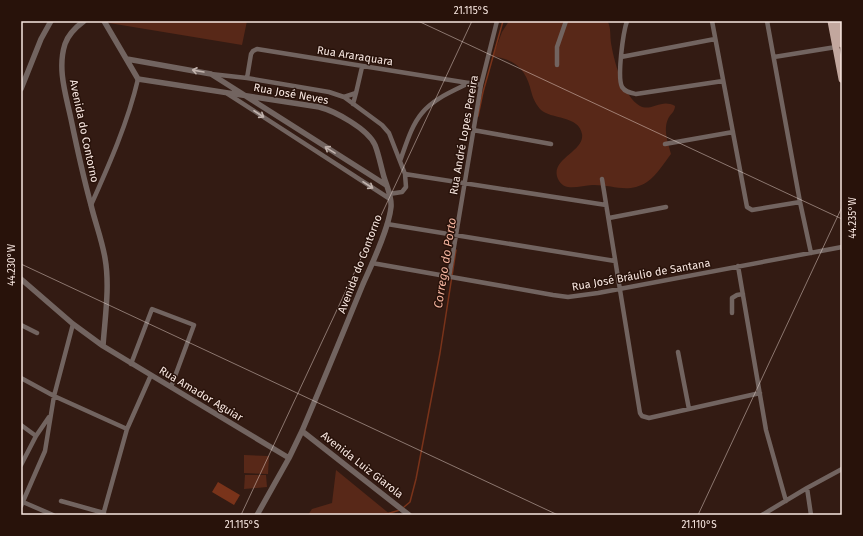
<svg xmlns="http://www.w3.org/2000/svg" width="863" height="536" font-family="'Fira Sans',sans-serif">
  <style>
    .green { fill: #582818 }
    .water { fill: #79331a }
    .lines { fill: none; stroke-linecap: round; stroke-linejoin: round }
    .stream { stroke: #79331a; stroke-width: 1.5 }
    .minor { stroke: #726460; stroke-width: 4.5 }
    .tertiary { stroke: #726460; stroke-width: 5.5 }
    .primary { stroke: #c2a79e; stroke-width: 7 }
    .oneway { stroke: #c2b3ad }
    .ticks { fill: none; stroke: #f8e7e1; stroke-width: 1; stroke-opacity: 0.45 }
    .labels { text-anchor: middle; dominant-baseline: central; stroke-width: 3; stroke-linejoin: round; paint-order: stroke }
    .street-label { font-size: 11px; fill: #f8e7e1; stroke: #28120a }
    .water-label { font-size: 12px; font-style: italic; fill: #f4b49f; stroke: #28120a }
    .neatline { fill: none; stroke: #f8e7e1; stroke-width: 1.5 }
    .ticks-label { font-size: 10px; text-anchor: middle; fill: #f8e7e1 }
  </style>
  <rect width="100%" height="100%" fill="#331b13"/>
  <!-- green -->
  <path class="green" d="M108 21H247L242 45 109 23Z
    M509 21 608 22C611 29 610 35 611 43 614 61 623 96 640 106 652 112 661 98 675 106 675 112 670 114 668 119 663 130 668 143 671 154 664 163 657 175 647 182 628 194 614 185 594 185 583 184 565 194 558 179 549 159 585 152 582 134 579 115 551 120 540 109 534 102 532 95 530 87 524 66 513 60 493 56L502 32Z
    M244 455 269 456 268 474 244 473Z
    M336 470 391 515H308L312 509 332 503Z
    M245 475H266L267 487 244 489Z"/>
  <!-- water -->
  <path class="water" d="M218 482 240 495 234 505 212 492Z"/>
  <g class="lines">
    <!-- stream -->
    <path class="stream" d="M478 116 483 92 503 21
      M404 507 410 502 416 479 440 353 456 250
      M383 515 400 510"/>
    <!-- minor -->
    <path class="minor" d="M627 21C623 33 617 77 622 87 625 92 631 93 636 94L723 81
      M712 21 747 207 752 210 800 202
      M767 21 800 202 811 253
      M621 57 715 39
      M774 57 836 47
      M557 65V47L566 21
      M211 74 247 78 329 92 344 97 382 125 389 133 405 174 406 187 402 192 389 194
      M247 78 251 54 253 51 257 49 481 85
      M356 93 362 67
      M228 94 390 199
      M344 97 356 93 353 104
      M473 130 551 144
      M665 144 733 132
      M400 161C406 145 411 126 422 113 433 99 453 91 469 83
      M405 174 606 205
      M602 179 640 413 642 416 649 418 760 393
      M91 205C109 165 128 122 138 79
      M609 218 666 207
      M387 224 615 261
      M372 263 553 295 568 297 598 293 842 247
      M738 266 766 430 786 501
      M449 277 481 85 497 21
      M732 313V298L737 295 743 294
      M21 325 37 333
      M678 352 689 409
      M131 364 152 309 194 325 171 387
      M21 378 54 396 127 429
      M21 425 36 436
      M21 465 36 436 49 417
      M807 488 811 515
      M61 501 104 513
      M23 502 53 515
      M21 506 45 451 54 396 73 324
      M103 515 127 429 151 375
      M762 515 807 488 842 469"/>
    <!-- tertiary -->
    <path class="tertiary" d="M84 21C76 27 68 35 65 44 57 69 66 95 71 119 77 148 83 176 91 205 95 222 102 240 105 258 110 286 105 317 103 346
      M104 21 138 79 319 107C335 111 368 129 375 145 379 155 381 167 384 177 387 187 392 197 391 207 389 228 372 264 363 284 343 333 323 382 302 431L289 458 257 515
      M127 59 211 74 386 185
      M21 89 41 39 51 21
      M21 279 73 324 103 346 151 375 289 458
      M302 431 409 515"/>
    <!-- primary -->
    <path class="primary" d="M831 21 842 79
      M838 21 842 44"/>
  </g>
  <!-- one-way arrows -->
  <defs><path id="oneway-shaft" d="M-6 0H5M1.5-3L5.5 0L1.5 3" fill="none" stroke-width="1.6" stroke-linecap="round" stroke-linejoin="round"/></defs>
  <g class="oneway">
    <use href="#oneway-shaft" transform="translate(198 71) rotate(-170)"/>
    <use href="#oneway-shaft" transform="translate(259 114) rotate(33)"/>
    <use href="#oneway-shaft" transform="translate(330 150) rotate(-148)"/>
    <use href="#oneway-shaft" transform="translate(368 185) rotate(33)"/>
  </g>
  <!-- ticks -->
  <path class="ticks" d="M418 21 842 219M21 264 558 515M241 515 472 21M698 515 842 207"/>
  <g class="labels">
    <!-- street labels -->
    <g class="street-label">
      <text transform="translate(355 56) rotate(9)">Rua Araraquara</text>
      <text transform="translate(291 94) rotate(10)">Rua José Neves</text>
      <text transform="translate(84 131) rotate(78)">Avenida do Contorno</text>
      <text transform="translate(464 135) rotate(-80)">Rua André Lopes Pereira</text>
      <text transform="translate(360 264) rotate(-69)">Avenida do Contorno</text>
      <text transform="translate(641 275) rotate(-10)">Rua José Bráulio de Santana</text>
      <text transform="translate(201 394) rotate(31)">Rua Amador Aguiar</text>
      <text transform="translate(362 465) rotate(38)">Avenida Luiz Giarola</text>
    </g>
    <!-- water labels -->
    <g class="water-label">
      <text transform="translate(445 263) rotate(-81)">Corrego do Porto</text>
    </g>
  </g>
  <!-- border -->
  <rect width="863" height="536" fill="none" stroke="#28120a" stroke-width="44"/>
  <rect x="22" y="22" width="819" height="492" class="neatline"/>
  <g class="ticks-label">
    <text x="471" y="14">21.115°S</text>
    <text transform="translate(852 218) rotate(-90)" y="4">44.235°W</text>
    <text transform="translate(11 265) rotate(-90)" y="4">44.230°W</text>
    <text x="242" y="528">21.115°S</text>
    <text x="699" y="528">21.110°S</text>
  </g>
</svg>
